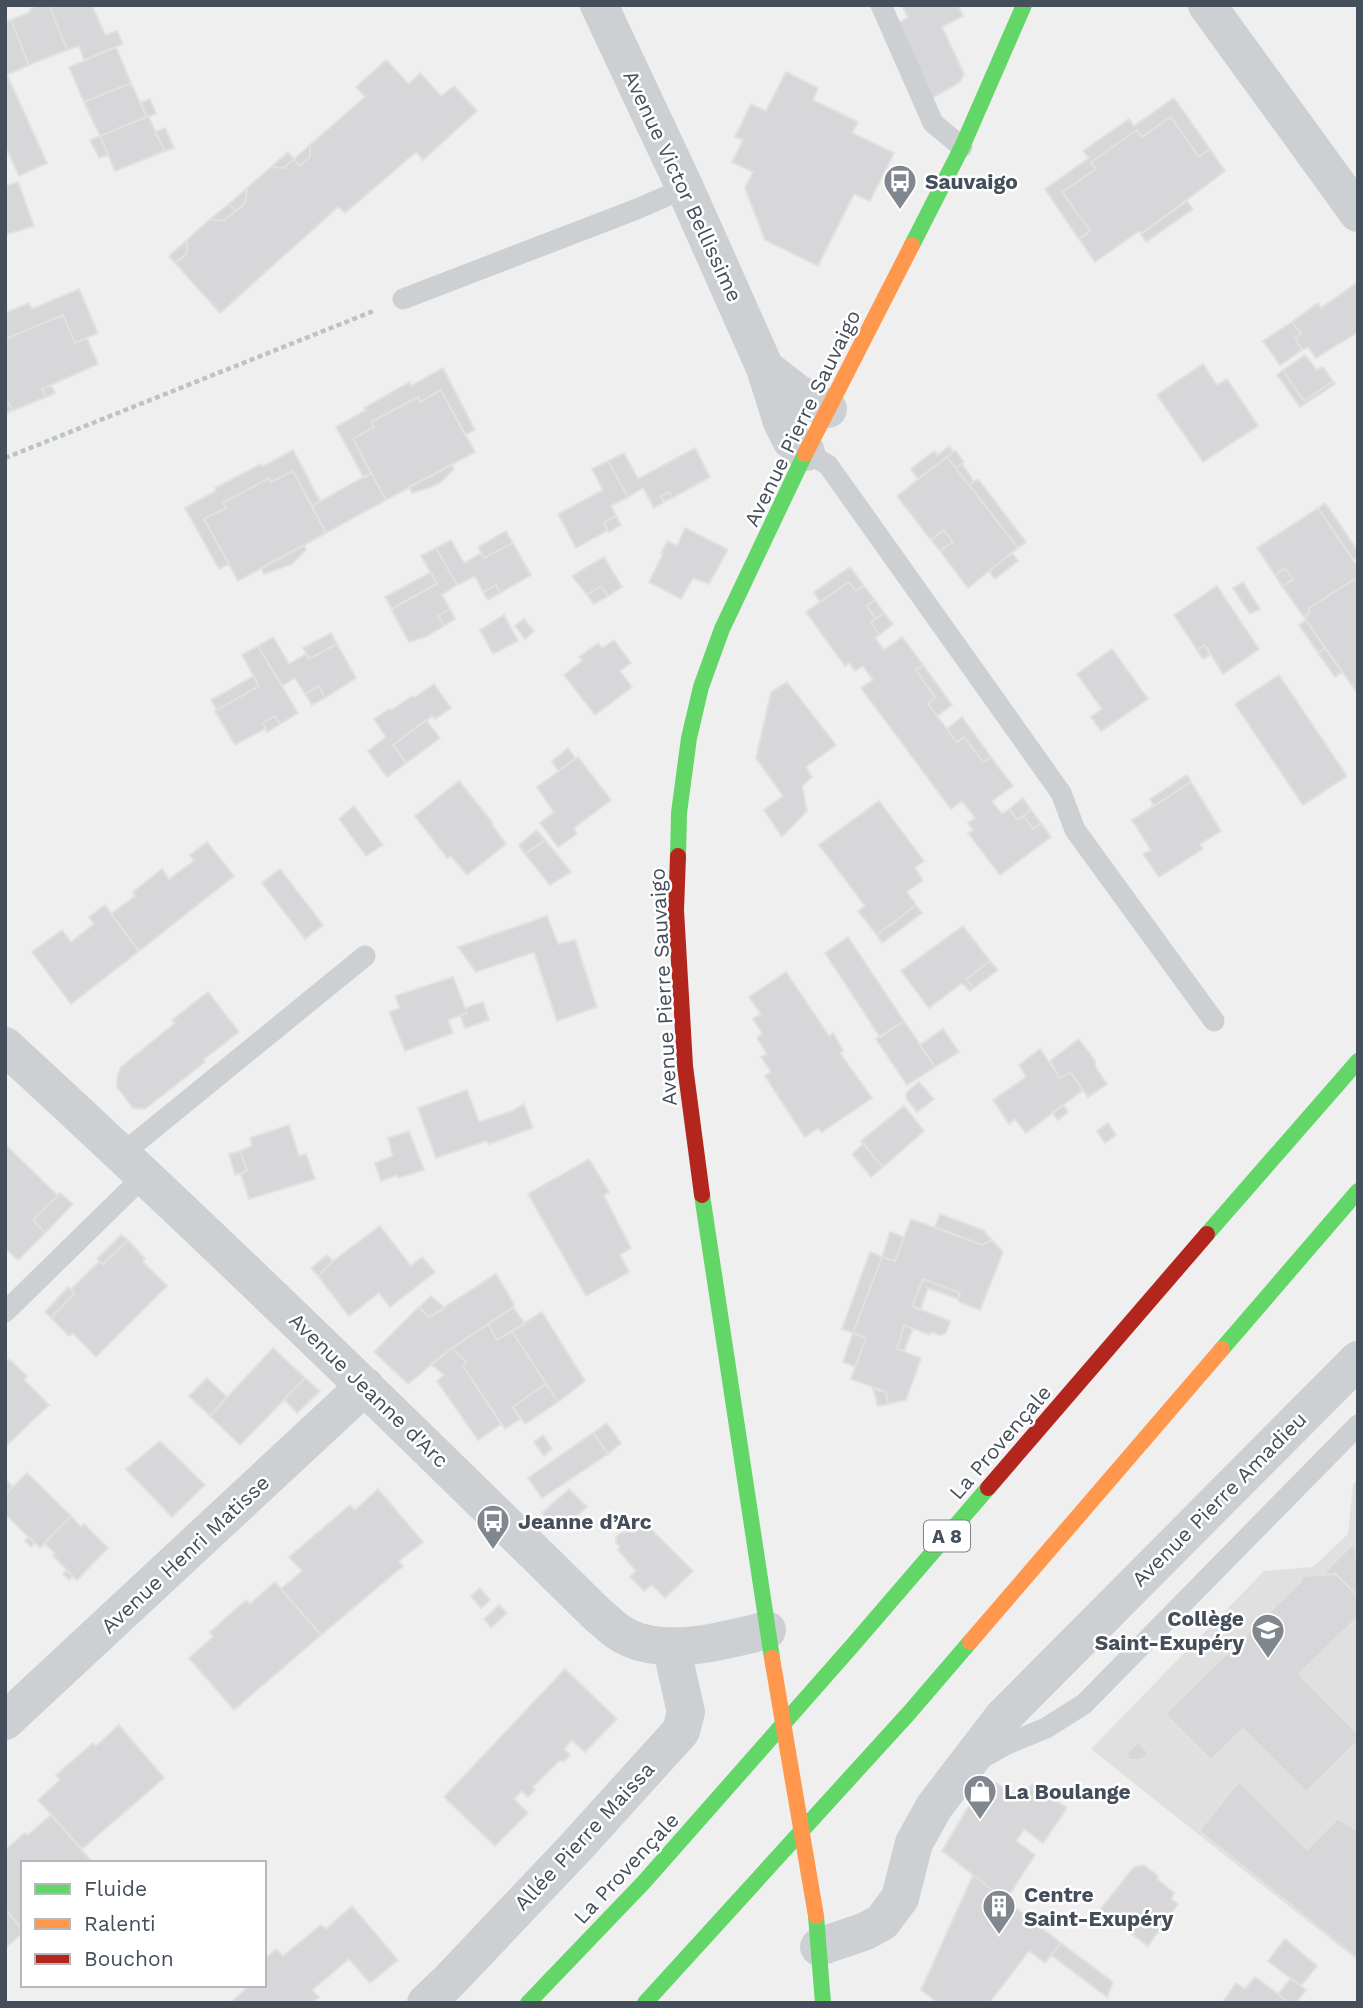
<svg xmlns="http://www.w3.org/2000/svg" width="1363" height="2008" font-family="'Work Sans',sans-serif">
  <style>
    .education { fill: #e1e0e1 }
    .building { fill: #d7d7d9; stroke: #e1e1e2; stroke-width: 2 }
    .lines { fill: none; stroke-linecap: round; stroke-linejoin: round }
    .path { stroke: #b9c4c3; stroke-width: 4.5; stroke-dasharray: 5 3.5; stroke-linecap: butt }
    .lane { stroke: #cdd0d3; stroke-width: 21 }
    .street { stroke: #cdd0d3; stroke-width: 38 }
    .fast { stroke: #63d668; stroke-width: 16 }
    .slow { stroke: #ff974d; stroke-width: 16 }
    .jam { stroke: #b3261e; stroke-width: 16 }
    .slow-bridge { stroke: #ff974d; stroke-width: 16 }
    .labels { text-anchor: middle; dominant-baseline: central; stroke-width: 5; stroke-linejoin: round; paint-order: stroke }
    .shield { fill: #fff; stroke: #7d848d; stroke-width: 2 }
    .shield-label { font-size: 19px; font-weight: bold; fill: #454f5c }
    .poi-label { font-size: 21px; font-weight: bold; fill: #454f5c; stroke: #fff; text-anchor: start }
    .street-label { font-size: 21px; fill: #454f5c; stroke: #fff }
  </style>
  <rect width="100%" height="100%" fill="#f0efef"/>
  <!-- education -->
  <path class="education" d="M1358 1479V1961L1091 1749 1264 1571 1313 1567 1348 1534 1353 1484Z"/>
  <!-- building -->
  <path class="building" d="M38 5H49L67 50 29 65 11 20 30 12V9Z
    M49 5H92L105 35 117 31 123 44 84 60 79 46 67 50Z
    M902 5H958L963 16 942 27 964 74 960 82 929 100 894 25 908 18Z
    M11 20 29 65 7 75 47 163 19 176 5 146V22Z
    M116 47 131 83 84 102 69 67Z
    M386 60 409 84 420 73 441 96 454 86 477 111 423 160 416 152 345 213 338 207 220 313 175 263 187 254V240L210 219 224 221 236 211 245 203 247 188 271 167 284 168 294 159 299 166 310 157V145L365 97 356 87Z
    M786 72 818 88 813 100 858 122 852 133 894 153 870 201 854 194 818 266 765 240 745 188 753 172 732 162 743 140 735 137 751 104 766 111Z
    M131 83 147 117 100 136 84 102Z
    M1174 98 1210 149 1199 157 1171 117 1142 137 1137 130 1091 162 1096 169 1062 192 1090 231 1079 239 1045 189 1089 158 1083 151 1129 119 1134 126Z
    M150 99 156 114 147 117 141 102Z
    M148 116 165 151 115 171 100 136Z
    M1171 117 1199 157 1210 149 1225 171 1141 234 1139 231 1095 262 1079 239 1090 231 1062 192 1096 169 1091 162 1137 130 1142 137Z
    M165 128 174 148 165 151 155 132Z
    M100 136 108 155 99 158 90 140Z
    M310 145V157L299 166 294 159Z
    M288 152 294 159 284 168 271 167Z
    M18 182 34 226 5 235V186Z
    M247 188 245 203 236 211 229 204Z
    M1187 201 1193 209 1146 242 1141 234Z
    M229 204 236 211 224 221 210 219Z
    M187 240V254L175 263 169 256Z
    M1358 282V332L1316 358 1308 347 1302 350 1295 338 1301 334 1292 322 1318 303 1321 308Z
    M79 289 98 333 75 343 63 315 5 339V313L29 303 32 309Z
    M63 315 75 343 87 338 98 364 42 389 46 397 12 411 9 403 5 404V339Z
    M1292 322 1301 334 1295 338 1302 350 1280 365 1263 341Z
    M1305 355 1317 370 1323 367 1333 381 1304 401 1283 370Z
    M1203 364 1217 385 1227 379 1258 426 1203 462 1157 395Z
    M443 368 475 430 465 435 441 390 420 402 418 397 371 422 374 427 353 439 371 473 364 478 336 427 366 410 364 408 410 382 411 386Z
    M1283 370 1304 401 1333 381 1335 384 1300 407 1277 375Z
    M51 385 55 393 46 397 42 389Z
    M441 390 475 452 386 500 353 439 374 427 371 422 418 397 420 402Z
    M9 403 12 411 5 414V404Z
    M949 446 953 452 918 479 911 469 934 451 938 455Z
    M695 448 710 477 672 498 669 492 661 496 664 502 654 508 643 488 628 497 608 461 624 453 638 479Z
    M293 450 320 501 312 506 293 471 271 482 269 478 223 503 226 508 204 519 229 564 219 569 185 508 216 491 215 488 261 464 262 467Z
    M955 450 964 462 956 468 947 457Z
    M947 457 1018 548 968 588 940 551 953 542 944 530 931 540 897 496Z
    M608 461 628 497 611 506 616 516 604 523 608 530 576 548 558 514 603 490 592 469Z
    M962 464 974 482 969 485 956 468Z
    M452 465 454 469 440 483 429 488 412 493 409 487Z
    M293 471 326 533 238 581 204 519 226 508 223 503 269 478 271 482Z
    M371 473 386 500 326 533 312 506Z
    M978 479 1026 542 1018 548 969 485Z
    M669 492 672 498 664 502 661 496Z
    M1325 503 1358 551V556L1353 560 1318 508Z
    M1318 508 1358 567V577L1309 608V613L1304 617 1282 586 1293 580 1285 568 1275 575 1257 548Z
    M616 516 621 525 609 532 604 523Z
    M685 528 727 549V551L709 584 693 578 681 599 649 582 663 554 661 552 668 541 677 546Z
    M944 530 953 542 940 551 931 540Z
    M506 531 513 543 484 558 478 547Z
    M451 540 464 563 481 553 484 558 513 543 531 575 500 593 496 585 483 592 475 576 457 585 436 548Z
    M304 545 306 550 292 564 264 574 261 568Z
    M436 548 457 585 442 595 450 609 438 616 444 626 425 637 409 642 391 609 437 584 421 556Z
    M1012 553 1018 561 995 579 989 571Z
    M604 557 622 587 608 596 601 586 587 595 572 576Z
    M850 567 864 586 856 591 849 582 820 602 814 592Z
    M1285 568 1293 580 1282 586 1275 575Z
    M431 572 437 584 392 609 385 597Z
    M1358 577V692L1357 693 1304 617 1309 613V608Z
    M849 582 856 591 864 586 875 600 867 606 876 619 871 622 879 635 875 638 884 650 902 637 923 665 916 670 935 697 928 704 957 742 964 737 983 762 991 757 1013 786 992 801 1002 814 1009 809 1018 820 1023 816 1033 829 1041 823 1051 837 1000 875 968 833 973 830 968 823 975 818 962 801 951 809 861 688 873 680 863 666 855 671 849 663 845 666 806 612Z
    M1243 582 1260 609 1250 614 1233 588Z
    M496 585 500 593 488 600 483 592Z
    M601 586 608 596 594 604 587 595Z
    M1217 586 1259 649 1223 674 1205 645 1197 650 1174 615Z
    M875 600 884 613 876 619 867 606Z
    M450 609 455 619 444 626 438 616Z
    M884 613 893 624 879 635 871 622Z
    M504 615 518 641 493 654 480 630Z
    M524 619 534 631 525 639 515 626Z
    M1306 620 1325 648 1318 653 1299 625Z
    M331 633 337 644 309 659 303 648Z
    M273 637 289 664 306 654 309 659 337 644 356 678 325 698 319 686 305 694 295 678 282 686 258 646Z
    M614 640 631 663 620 671 632 687 595 715 564 675 583 660 579 657 598 643 602 648Z
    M1205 645 1210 655 1203 659 1197 650Z
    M258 646 298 713 280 724 275 716 263 723 266 728 235 745 215 711 259 686 242 655Z
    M1325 648 1342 672 1335 677 1318 653Z
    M1112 649 1148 699 1101 731 1091 717 1102 709 1077 674Z
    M923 665 952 705 937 716 928 704 935 697 916 670Z
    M1279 675 1347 776 1303 805 1235 704Z
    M254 676 259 686 217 710 211 700Z
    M787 682 836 745 806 767 812 777 802 786 807 811 782 837 764 810 783 796 756 758 771 692Z
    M434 684 451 708 435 719 432 716 393 745 406 763 387 777 368 751 386 737 374 719 389 709 392 710 412 696 414 698Z
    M319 686 325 698 312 705 305 694Z
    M275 716 280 724 267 732 263 723Z
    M962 717 991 757 983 762 964 737 957 742 947 729Z
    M426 720 440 738 406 763 393 745Z
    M568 748 576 759 558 771 552 761Z
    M578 757 611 800 574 828 577 834 558 847 540 823 554 812 537 787Z
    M1187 775 1191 782 1154 806 1150 799Z
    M459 781 492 822 491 823 506 844 467 875 451 856 447 858 415 816Z
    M1191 782 1221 831 1200 844 1203 849 1159 877 1143 854 1151 850 1132 820Z
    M1023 798 1031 810 1018 820 1009 809Z
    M879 801 924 861 915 868 923 880 907 892 916 905 877 935 858 911 865 906 819 845Z
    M354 806 383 845 366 856 339 819Z
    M1031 810 1041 823 1033 829 1023 816Z
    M537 830 545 840 525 854 519 845Z
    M545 840 571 872 550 885 525 854Z
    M207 842 234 876 139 951 111 914 135 896 133 892 162 869 169 879 194 861 190 855Z
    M280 869 323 925 305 939 262 883Z
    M105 905 139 951 71 1004 32 952 62 930 71 942 94 924 89 917Z
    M916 905 922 913 882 943 877 935Z
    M547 916 558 944 575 940 597 1007 557 1021 534 952 476 972 458 947Z
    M963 926 990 961 966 979 974 988 970 991 962 983 929 1008 901 971Z
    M848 937 904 1021 880 1037 825 953Z
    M990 961 998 970 974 988 966 979Z
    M786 972 829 1036 833 1033 843 1050 840 1053 872 1098 822 1132 818 1128 805 1137 765 1076 771 1072 761 1057 767 1054 757 1038 762 1033 753 1019 761 1014 749 997Z
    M453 977 467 1013 448 1020 453 1033 405 1051 389 1012 400 1008 395 996Z
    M208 992 239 1032 204 1059 205 1062 145 1109 133 1108 117 1087V1077L121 1067 175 1023 172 1020Z
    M483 1002 489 1020 465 1028 460 1015 467 1013 465 1008Z
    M904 1021 935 1067 907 1085 876 1039Z
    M943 1029 959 1052 935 1067 920 1045Z
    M1079 1039 1095 1061V1066L1107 1084 1088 1097 1070 1072 1060 1078 1050 1061Z
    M1040 1049 1060 1078 1070 1072 1083 1090 1026 1133 1015 1119 1009 1124 993 1100 1026 1077 1019 1065Z
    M919 1082 934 1099 917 1112 906 1098 907 1092Z
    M467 1090 479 1122 512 1111 524 1104 533 1128 489 1144 486 1141 436 1158 418 1108Z
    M1063 1104 1068 1112 1058 1120 1052 1113Z
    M904 1106 924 1131 883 1167 861 1141Z
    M1108 1123 1116 1135 1105 1143 1097 1131Z
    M289 1125 299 1156 306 1154 315 1179 249 1199 241 1174 247 1171 240 1151 252 1146 250 1138Z
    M409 1131 424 1170 398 1178 397 1175 381 1181 375 1163 393 1156 388 1138Z
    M5 1144 58 1196 33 1220 45 1233 18 1260 5 1248Z
    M863 1144 883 1167 871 1177 852 1154Z
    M240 1151 247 1171 235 1175 229 1154Z
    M589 1159 609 1192 604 1196 631 1248 620 1255 629 1272 586 1296 528 1194Z
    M60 1193 73 1204 45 1233 33 1220Z
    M940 1214 983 1230 992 1240 982 1245 935 1227Z
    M911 1219 982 1245 992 1240 1003 1252 980 1310 959 1302 958 1299 960 1293 923 1279 912 1306 950 1321 946 1333 941 1335 931 1332 930 1335 904 1325 897 1349 921 1358 906 1400 888 1404 886 1392 851 1379 866 1338 853 1333 882 1257 895 1261Z
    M380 1226 411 1266 422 1257 435 1272 390 1307 379 1293 349 1316 318 1276 333 1261Z
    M890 1232 904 1237 895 1261 882 1257Z
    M121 1235 128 1240 103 1264 97 1259Z
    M128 1240 145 1259 143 1262 167 1286 96 1357 73 1333 69 1336 51 1318 75 1293 71 1289 100 1261 103 1264Z
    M870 1252 882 1257 853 1333 842 1329Z
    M327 1255 333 1261 318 1276 311 1268Z
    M496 1274 514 1304 513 1307 452 1348 408 1384 374 1352 419 1307 429 1317Z
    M923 1279 960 1293 958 1299 928 1288 920 1310 912 1306Z
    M68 1287 75 1293 51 1318 45 1312Z
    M431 1296 445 1308 429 1317 419 1307Z
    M513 1307 525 1324 497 1340 488 1324Z
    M542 1312 585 1381 558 1402 512 1331Z
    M488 1324 497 1340 512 1331 546 1384 513 1407 520 1419 505 1429 463 1366 467 1363 452 1348Z
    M904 1325 913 1329 904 1351 897 1349Z
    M853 1333 866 1338 855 1367 843 1362Z
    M273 1348 305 1378 240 1445 210 1416Z
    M452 1348 467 1363 463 1366 501 1424 478 1440 437 1381 444 1375 431 1364Z
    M9 1359 27 1376 24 1380 49 1405 5 1447V1362Z
    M207 1378 227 1397 210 1416 189 1396Z
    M305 1378 320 1391 297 1413 284 1399Z
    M546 1384 558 1402 525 1424 513 1407Z
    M873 1389 886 1392 888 1404 878 1406Z
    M607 1423 621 1443 608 1454 593 1433Z
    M593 1433 608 1454 542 1498 528 1478Z
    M543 1435 552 1449 544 1456 534 1442Z
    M160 1441 205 1485 172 1517 126 1469Z
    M27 1473 71 1516 40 1548 5 1514V1495Z
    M5 1479 13 1487 5 1495Z
    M378 1489 423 1542 399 1561 403 1566 321 1635 281 1589 302 1571 289 1557 350 1505 355 1510Z
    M569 1489 587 1507 560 1531 542 1513Z
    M71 1516 81 1527 84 1524 108 1548 77 1580 53 1556 55 1553 44 1543Z
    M1355 1521H1358V1561L1356 1559Z
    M644 1522 693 1571 665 1598 652 1585 644 1591 630 1577 636 1571 618 1550 620 1546 616 1543V1538L619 1534 628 1531 633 1533Z
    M29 1537 35 1543 31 1547 25 1541Z
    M1355 1542 1356 1559 1358 1561V1597L1336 1574 1322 1575Z
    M66 1570 73 1576 69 1580 63 1574Z
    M1336 1574 1358 1597V1617L1299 1674 1358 1734V1741L1306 1792 1243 1729 1211 1760 1165 1714 1301 1581V1576Z
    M275 1582 321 1635 234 1710 189 1658 213 1637 210 1632 246 1600 250 1604Z
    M480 1588 490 1600 481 1608 471 1596Z
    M499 1605 507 1613 491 1628 484 1619Z
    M565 1669 617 1719 585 1752 572 1740 564 1749 570 1755 563 1762 560 1760 533 1787 535 1790 528 1797 522 1791 514 1799 528 1813 495 1846 444 1797Z
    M119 1725 164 1778 82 1849 38 1800 60 1780 56 1775 93 1743 96 1746Z
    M1138 1742 1149 1753 1142 1760H1130L1126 1754Z
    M986 1777 1021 1798 1032 1784 1067 1808 1043 1843 1024 1829 1016 1841 1035 1855 1006 1900 942 1851Z
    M1239 1781 1307 1849 1338 1818 1358 1831V1959L1199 1831Z
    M51 1815 93 1863H23V1930L5 1909V1850L25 1833 28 1835Z
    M1144 1865 1158 1876 1157 1879 1174 1893 1171 1899 1178 1904 1148 1946 1100 1910 1134 1867Z
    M973 1875 1061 1943 1045 1963 1029 1951 989 2003H938L921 1990Z
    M352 1906 398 1960 370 1983 349 1959 312 1990 319 1997 312 2003H230L246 1989 243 1985H264V1960L276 1949 283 1956 321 1925 326 1929Z
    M5 1909 23 1930V1933L5 1948Z
    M1285 1939 1317 1966 1301 1986 1268 1961Z
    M1061 1943 1113 1982 1107 1997 1051 1955Z
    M1255 1977 1278 1994 1288 2003H1222L1236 1983 1245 1989Z
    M1291 1978 1306 1990 1296 2003H1288L1278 1994Z"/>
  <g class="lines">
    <!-- path -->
    <path class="path" d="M5 458 376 310"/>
    <!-- lane -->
    <path class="lane" d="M881 5 933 123 962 147
      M403 299 637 209 685 188
      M806 452 828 465 1061 793 1075 830 1214 1021
      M122 1154 365 956
      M5 1312 145 1175
      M982 1758 1005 1745 1046 1728 1084 1704 1358 1425"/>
    <!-- street -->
    <path class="street" d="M599 5 685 188 765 368 782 422 791 440 806 452
      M1207 5 1358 213
      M765 368 797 393 828 409
      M5 1046C207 1232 403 1423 599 1616 606 1621 612 1628 620 1633 660 1659 724 1641 767 1630
      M5 1721 365 1386
      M819 1947 866 1931 882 1922 900 1898 914 1843 934 1807 1003 1717 1358 1360
      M426 2003 449 1981 576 1847 681 1731 686 1712 671 1646"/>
    <!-- fast -->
    <path class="fast" d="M912 245 962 147 1024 5
      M678 856 679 813 689 738 701 687 722 629 805 454
      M702 1195 772 1658
      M1207 1234 1358 1061
      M1222 1349 1358 1191
      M816 1916 823 2003
      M528 2003 644 1882 852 1646 988 1488
      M645 2003 909 1713 970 1642"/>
    <!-- slow -->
    <path class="slow" d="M805 454 912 245
      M970 1642 1222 1349"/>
    <!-- jam -->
    <path class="jam" d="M678 856 676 910 685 1066 702 1195
      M988 1488 1207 1234"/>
    <!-- slow-bridge -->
    <path class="slow-bridge" d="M772 1658 816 1916"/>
  </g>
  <!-- icons -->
  <defs>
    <symbol id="bus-pin" viewBox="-11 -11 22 30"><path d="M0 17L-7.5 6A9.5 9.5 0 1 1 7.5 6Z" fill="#81878f" stroke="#fff"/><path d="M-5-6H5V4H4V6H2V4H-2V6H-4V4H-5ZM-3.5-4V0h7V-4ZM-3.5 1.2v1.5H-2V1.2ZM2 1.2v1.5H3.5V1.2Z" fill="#fff"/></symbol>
    <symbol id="school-pin" viewBox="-11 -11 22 30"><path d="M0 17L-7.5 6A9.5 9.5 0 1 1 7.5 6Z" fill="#81878f" stroke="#fff"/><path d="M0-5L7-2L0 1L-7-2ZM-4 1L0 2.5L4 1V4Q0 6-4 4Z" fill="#fff"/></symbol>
    <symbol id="shop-pin" viewBox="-11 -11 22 30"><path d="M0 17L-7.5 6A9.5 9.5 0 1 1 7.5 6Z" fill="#81878f" stroke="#fff"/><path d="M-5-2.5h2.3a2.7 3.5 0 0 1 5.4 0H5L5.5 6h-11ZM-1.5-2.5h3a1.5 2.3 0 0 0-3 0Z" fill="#fff"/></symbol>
    <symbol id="building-pin" viewBox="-11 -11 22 30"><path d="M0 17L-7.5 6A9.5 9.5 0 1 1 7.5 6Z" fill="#81878f" stroke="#fff"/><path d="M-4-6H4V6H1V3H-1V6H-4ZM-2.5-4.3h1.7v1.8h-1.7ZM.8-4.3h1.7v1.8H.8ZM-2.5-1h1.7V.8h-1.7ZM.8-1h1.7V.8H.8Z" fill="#fff"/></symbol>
  </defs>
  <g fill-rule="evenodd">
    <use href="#bus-pin" x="881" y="162" width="38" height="52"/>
    <use href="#bus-pin" x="474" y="1502" width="38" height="52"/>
    <use href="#school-pin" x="1249" y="1611" width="38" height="52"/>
    <use href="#shop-pin" x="961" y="1772" width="38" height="52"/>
    <use href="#building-pin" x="980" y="1887" width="38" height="52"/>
  </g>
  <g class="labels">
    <!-- shield labels -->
    <rect class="shield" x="924" y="1520.5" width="46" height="31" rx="5"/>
    <g class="shield-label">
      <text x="947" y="1536">A 8</text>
    </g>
    <!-- poi labels -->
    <g class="poi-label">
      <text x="925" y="181">Sauvaigo</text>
      <text x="518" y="1521">Jeanne d’Arc</text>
      <text x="1244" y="1618" text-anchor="end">Collège<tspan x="1244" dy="24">Saint-Exupéry</tspan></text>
      <text x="1004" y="1791">La Boulange</text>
      <text x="1024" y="1894">Centre<tspan x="1024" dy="24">Saint-Exupéry</tspan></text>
    </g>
    <!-- street labels -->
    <g class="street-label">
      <text transform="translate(683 186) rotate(65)">Avenue Victor Bellissime</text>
      <text transform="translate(802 418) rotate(-64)">Avenue Pierre Sauvaigo</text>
      <text transform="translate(663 987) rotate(-93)">Avenue Pierre Sauvaigo</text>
      <text transform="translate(369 1390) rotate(44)">Avenue Jeanne d'Arc</text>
      <text transform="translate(1000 1442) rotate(-49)">La Provençale</text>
      <text transform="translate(1219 1499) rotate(-45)">Avenue Pierre Amadieu</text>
      <text transform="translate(185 1554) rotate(-43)">Avenue Henri Matisse</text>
      <text transform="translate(584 1836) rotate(-47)">Allée Pierre Maissa</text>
      <text transform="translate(626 1868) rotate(-47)">La Provençale</text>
    </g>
  </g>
  <!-- border -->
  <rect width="1363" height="2008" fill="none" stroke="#454f5c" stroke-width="14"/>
  <!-- legend -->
  <rect x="21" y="1861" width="245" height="126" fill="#ffffff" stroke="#b5b9be" stroke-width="2"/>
  <rect x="35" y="1884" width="35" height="10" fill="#63d668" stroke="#b5b9be" stroke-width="2"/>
  <text x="84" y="1896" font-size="21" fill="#454f5c">Fluide</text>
  <rect x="35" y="1919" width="35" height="10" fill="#ff974d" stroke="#b5b9be" stroke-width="2"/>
  <text x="84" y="1931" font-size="21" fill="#454f5c">Ralenti</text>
  <rect x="35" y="1954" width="35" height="10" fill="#b3261e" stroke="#b5b9be" stroke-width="2"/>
  <text x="84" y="1966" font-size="21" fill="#454f5c">Bouchon</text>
</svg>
